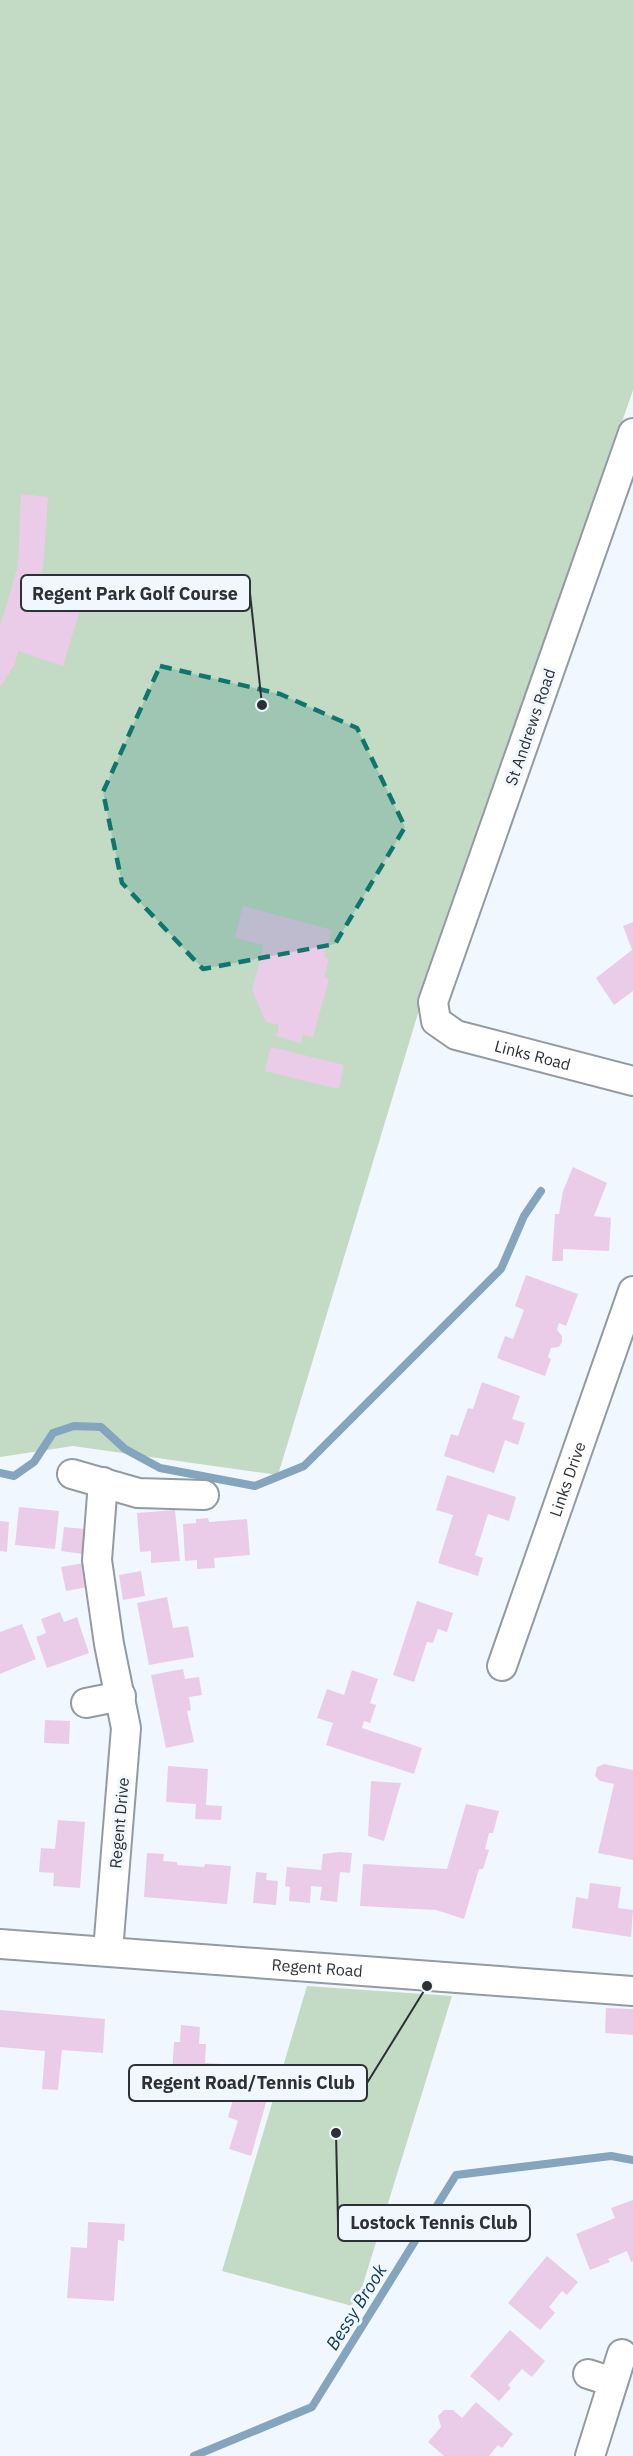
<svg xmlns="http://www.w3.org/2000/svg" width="633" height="2456" font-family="'IBM Plex Sans',sans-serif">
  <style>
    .green { fill: #c3dac5 }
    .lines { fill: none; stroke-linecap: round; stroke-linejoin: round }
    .stream { stroke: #84a5bd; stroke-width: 8 }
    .building { fill: #ebcce8 }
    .minor-casing { stroke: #929aa2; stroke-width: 32 }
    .minor { stroke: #fff; stroke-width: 28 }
    .marked { fill: #0f766e; fill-opacity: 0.2; stroke: #0f766e; stroke-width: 4.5; stroke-dasharray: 12 8; stroke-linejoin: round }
    .labels { text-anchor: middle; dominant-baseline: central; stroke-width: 6; stroke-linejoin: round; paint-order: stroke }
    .street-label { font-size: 16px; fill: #2d3034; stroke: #f0f7fe }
    .water-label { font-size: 18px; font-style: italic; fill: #08364f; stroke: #f0f7fe }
    .leader { fill: none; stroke: #2d3034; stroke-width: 2 }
    .callout-dot { fill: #2d3034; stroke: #f0f7fe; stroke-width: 2 }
    .callout { fill: #f0f7fe; stroke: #2d3034; stroke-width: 2 }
    .callout-label { font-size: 18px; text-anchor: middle; font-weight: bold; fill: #2d3034 }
  </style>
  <rect width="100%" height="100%" fill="#f0f7fe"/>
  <!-- green -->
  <path class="green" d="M0 0H633V390L416 1020 278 1475 73 1446 0 1457Z
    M307 1986 452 1996 356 2307 222 2271Z"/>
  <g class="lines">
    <!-- stream -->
    <path class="stream" d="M0 1473 14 1476 34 1462 53 1433 74 1426 101 1427 125 1449 160 1468 255 1486 304 1466 501 1269 524 1216 541 1191
      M194 2456 312 2407 456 2175 611 2156 633 2160"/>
  </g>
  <!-- building -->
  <path class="building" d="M21 494 48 497 43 569 38 583 84 596 63 666 18 651 15 664 0 687V627L18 565Z
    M243 906 332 930 324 957 329 959 324 977 329 979 313 1037 303 1035 301 1043 276 1036 279 1025 266 1022 252 990 264 945 235 938Z
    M633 922V991L614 1005 596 978 632 950 623 926Z
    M271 1047 344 1065 339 1089 265 1071Z
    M573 1167 607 1183 594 1216 611 1218 609 1251 563 1249V1261H552L555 1214H559L563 1191Z
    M526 1275 578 1294 566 1326 559 1323 557 1330 562 1336V1342L559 1347 551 1348 548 1357 551 1359 545 1376 497 1358 505 1336 513 1339 524 1310 515 1306Z
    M482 1382 520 1396 512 1419 525 1423 518 1445 505 1440 494 1473 444 1456 451 1434 458 1436 468 1408 473 1409Z
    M447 1475 516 1497 509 1521 488 1514 475 1555 483 1558 478 1576 438 1563 453 1515 436 1510Z
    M19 1507 59 1511 55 1549 15 1545Z
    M175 1510 180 1561 151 1563V1551L140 1552 137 1513Z
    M208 1518 209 1522 247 1519 250 1555 214 1558 215 1568 197 1569V1560L185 1561 183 1524 196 1523V1519Z
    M0 1521 9 1522 7 1552 0 1551Z
    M64 1527 86 1529 83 1554 61 1551Z
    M84 1563 88 1587 66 1591 61 1567Z
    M141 1571 145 1596 123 1600 119 1575Z
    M167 1597 173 1628 188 1626 194 1657 149 1665 137 1603Z
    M417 1601 453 1613 447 1632 438 1629 433 1643 427 1642 414 1682 393 1675Z
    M60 1612 64 1622 77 1617 89 1653 47 1668 36 1637 46 1633 41 1619Z
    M22 1624 36 1659 0 1674V1632Z
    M183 1669 185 1679 199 1677 202 1695 189 1697 191 1710 187 1711 194 1742 166 1748 151 1675Z
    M352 1670 378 1679 370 1703 376 1705 370 1723 364 1721 362 1728 422 1748 414 1774 326 1745 333 1723 317 1718 327 1689 344 1695Z
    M45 1720 70 1721 69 1744 44 1743Z
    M604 1764 633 1770V1860L598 1853 614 1784 600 1781 595 1776 597 1767Z
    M168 1766 208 1769 206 1805 222 1806 221 1820 195 1819 196 1804 166 1802Z
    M371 1781 401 1783 384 1841 368 1836Z
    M466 1804 499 1811 493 1833H489L485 1849 489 1850 483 1869H479L464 1919 436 1910 360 1906 363 1864 447 1869Z
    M58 1820 85 1822 80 1888 53 1886 54 1873 39 1872 41 1848 55 1849Z
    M339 1852 352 1853 350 1873 340 1872 337 1902 320 1900 322 1887 311 1886 310 1903 289 1901 290 1887 285 1886 287 1867 321 1870 323 1854Z
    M147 1853 164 1854 163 1861 177 1862V1865L204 1867 205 1864 231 1866 227 1904 144 1897Z
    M256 1872 267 1873 266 1880 278 1881 276 1905 253 1903Z
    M590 1883 621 1887 618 1908 633 1910 631 1937 572 1928 576 1897 588 1899Z
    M606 2008 633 2009V2035L605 2033Z
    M0 2010 105 2019 103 2053 62 2050 58 2090 42 2089 45 2051 0 2047Z
    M181 2025 200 2027 199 2044H206L205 2063 222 2064 220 2090 190 2088 191 2075 172 2074 174 2042H180Z
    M238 2083 269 2092 251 2156 229 2149 238 2121 228 2117Z
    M633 2200V2261L631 2262 627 2251 608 2259 610 2262 590 2270 576 2234 615 2218 611 2208Z
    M88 2222 125 2224 124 2241 118 2240 114 2301 67 2298 71 2247 87 2248Z
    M547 2256 578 2282 567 2295 562 2291 549 2307 555 2313 540 2330 508 2303Z
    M510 2330 545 2361 532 2377 522 2369 508 2385 511 2388 499 2401 470 2376Z
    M476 2402 513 2434 502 2448 498 2445 489 2456H444L428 2442 441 2427 438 2416 444 2410H453L462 2418Z"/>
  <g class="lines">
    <defs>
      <g id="minor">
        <path id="s1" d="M633 433 433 1002 436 1021 456 1035 633 1081"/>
        <path d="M72 1474 138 1493 204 1495"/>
        <path d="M103 1482 97 1560 109 1644 126 1728 108 1951"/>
        <path id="s2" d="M502 1666 633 1291"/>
        <path d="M86 1703 121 1696"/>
        <path id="s3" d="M0 1944 633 1991"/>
        <path d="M588 2374 613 2382"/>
        <path d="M590 2456 622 2354"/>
      </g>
    </defs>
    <!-- minor casing -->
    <use href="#minor" class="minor-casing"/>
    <!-- minor -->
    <use href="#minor" class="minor"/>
  </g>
  <!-- marked area -->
  <path class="marked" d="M160 666 280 694 357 728 405 827 335 944 203 969 122 883 103 792Z"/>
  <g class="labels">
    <!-- street labels -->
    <g class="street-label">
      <text transform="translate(530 727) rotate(-71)">St Andrews Road</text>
      <text stroke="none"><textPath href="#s1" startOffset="726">Links Road</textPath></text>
      <text stroke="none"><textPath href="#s2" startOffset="198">Links Drive</textPath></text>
      <text transform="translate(119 1823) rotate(-85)">Regent Drive</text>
      <text stroke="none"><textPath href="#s3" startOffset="318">Regent Road</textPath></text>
    </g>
    <!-- water labels -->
    <g class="water-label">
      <text transform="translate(356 2307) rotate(-58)">Bessy Brook</text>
    </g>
  </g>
  <!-- callouts -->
  <path class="leader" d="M262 705L250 593M427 1986L367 2083M336 2133L338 2223"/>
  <g class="callout-dot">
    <circle cx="262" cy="705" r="6"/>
    <circle cx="427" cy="1986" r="6"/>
    <circle cx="336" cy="2133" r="6"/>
  </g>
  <g class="callout">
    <rect x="21" y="575" width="229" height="36" rx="6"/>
    <rect x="129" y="2065" width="238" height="36" rx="6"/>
    <rect x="338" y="2205" width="192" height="36" rx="6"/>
  </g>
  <g class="callout-label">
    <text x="135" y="600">Regent Park Golf Course</text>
    <text x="248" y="2089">Regent Road/Tennis Club</text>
    <text x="434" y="2229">Lostock Tennis Club</text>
  </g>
</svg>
